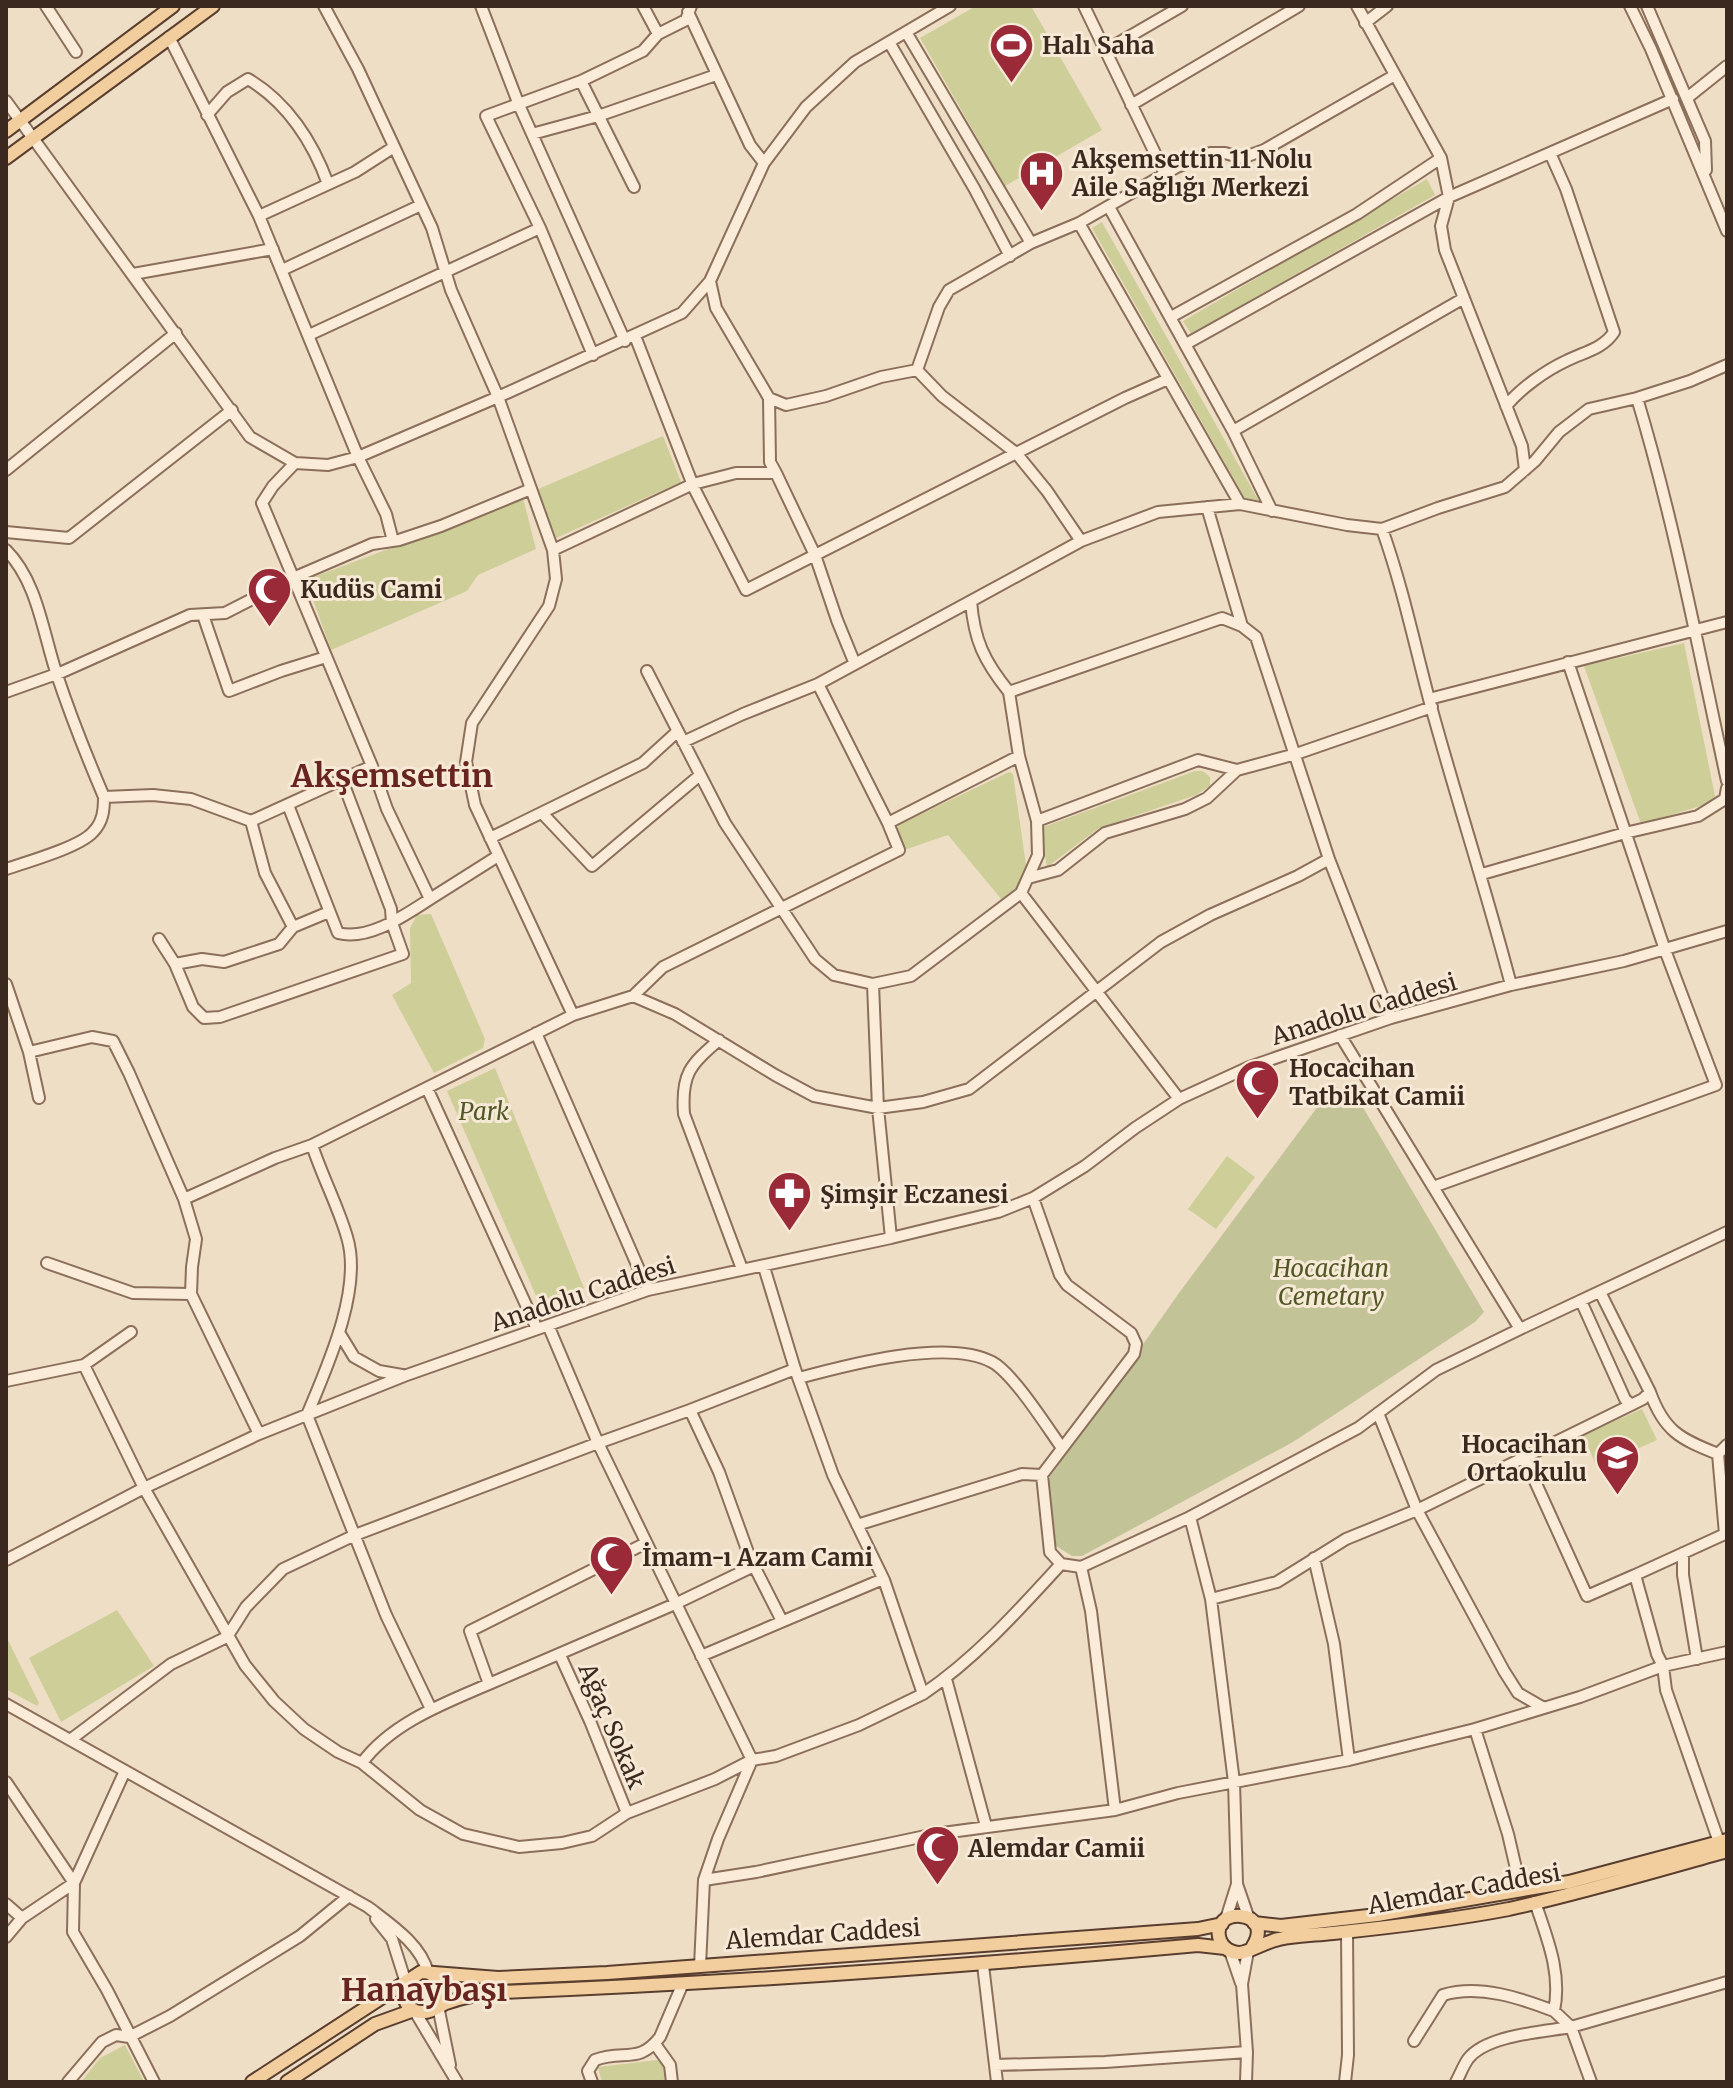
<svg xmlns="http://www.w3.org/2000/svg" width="1733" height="2088" font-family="Merriweather,serif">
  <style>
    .green { fill: #cece99 }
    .cemetery { fill: #c3c398 }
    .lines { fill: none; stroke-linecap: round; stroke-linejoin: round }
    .minor-casing { stroke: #8b6f5b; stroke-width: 14 }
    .major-casing { stroke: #593e2f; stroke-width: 16 }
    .minor { stroke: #faecd9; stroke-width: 10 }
    .major { stroke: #f2ce9e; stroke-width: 12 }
    .labels { text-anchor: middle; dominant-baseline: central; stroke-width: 6; stroke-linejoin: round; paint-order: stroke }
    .poi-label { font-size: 24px; font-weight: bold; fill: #3b291f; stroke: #f6e9d6; text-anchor: start }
    .street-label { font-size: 24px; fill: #3b291f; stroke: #f6e9d6 }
    .park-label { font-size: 24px; font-style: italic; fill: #515825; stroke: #f6e9d6 }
    .district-label { font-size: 32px; font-weight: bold; fill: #68241e; stroke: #f6e9d6 }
  </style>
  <rect width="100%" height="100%" fill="#efdec6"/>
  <!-- green -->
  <path class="green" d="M976 6H1031L1102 130 1005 186 920 38Z
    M1427 179 1435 195 1191 334 1183 321Z
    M1102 222 1260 503 1247 502 1092 228Z
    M663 436 681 482 556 538 538 489Z
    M523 498 536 549 478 575 467 591 331 650 306 580Z
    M1684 643 1715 796 1710 803 1641 824 1584 666Z
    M1195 771H1203L1210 777V786L1196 795 1099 828 1047 867 1040 829 1046 826Z
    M1009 772 1013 774 1026 865 1017 889 1002 900 948 835 904 850 897 828 900 824Z
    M431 914 485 1039 483 1048 434 1073 392 995 411 983 410 928 417 915Z
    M495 1068 584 1288 540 1305 447 1091Z
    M1227 1156 1255 1177 1216 1229 1188 1209Z
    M1642 1409 1657 1440 1597 1467 1583 1435Z
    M117 1610 154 1666 61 1722 29 1658Z
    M6 1636 39 1703 37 1706 6 1689Z
    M125 2045 144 2082H81L100 2058Z
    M657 2060 665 2066 667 2082H602L598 2067Z"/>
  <!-- cemetery -->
  <path class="cemetery" d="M1333 1086 1355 1094 1484 1312 1475 1322 1293 1442 1082 1556H1072L1053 1544 1047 1481 1179 1293Z"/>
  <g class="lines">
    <defs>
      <path id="minor" d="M46 6 76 52
        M324 6 358 69 432 228 451 290 498 397 358 457 328 465 295 463 273 486 262 503 372 766
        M481 6 519 105 625 341
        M643 6 658 34
        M1084 6 1165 174
        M1357 6 1441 158 1449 197 1441 226 1445 250 1522 446 1525 470
        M1630 6 1651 49 1727 231
        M1647 6 1705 141 1706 170
        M688 12 750 145 764 163
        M1365 23 1387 6
        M906 32 1031 243
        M169 37 259 216 358 457 386 514 393 541
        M889 42 974 188 1010 256
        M1106 50 1182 6
        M581 81 634 187
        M1687 98 1727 66
        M6 101 250 437 295 463
        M1131 105 1299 6
        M207 115 227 92 248 79C287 102 313 142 328 184
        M532 134 598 116 716 75
        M1109 207 1233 431 1272 511
        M259 216 355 172 394 147
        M1079 223 1240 504
        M282 270 421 205
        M133 274 273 249
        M710 281 716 308 769 398 786 405 826 396 881 377 917 370
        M1171 317 1357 214 1441 158
        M309 335 540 228
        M635 336 694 488 746 590 1125 398 1168 379
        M1186 344 1449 197 1673 99
        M593 355 540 228 486 116 581 81 643 51 658 34 686 20 691 6
        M769 398 770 462 776 473
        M1637 398C1675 524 1699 653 1727 781
        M1506 406C1521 388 1545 371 1566 361 1584 352 1603 349 1614 332L1566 189 1550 153
        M1233 431 1464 298
        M6 470 176 333
        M1207 507 1242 626
        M1382 529 1347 525 1240 504 1158 512 1081 541 971 601C974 640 984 661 1009 692L1222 618 1242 626 1256 637 1329 859 1391 1018
        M6 532 69 538 232 410
        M1081 541 1047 491 1016 453 942 396 917 370 939 307 949 290 1031 243 1079 223 1177 167 1210 153H1225L1242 158 1264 150 1395 75
        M6 550C38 582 43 634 57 675 71 717 87 757 104 797 104 810 103 822 93 832 80 847 27 862 6 869
        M553 550 693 484 736 473H776L815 555 837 620 855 664
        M203 615 229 691 281 671 326 657
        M647 671 725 823 815 959 834 975 873 984 911 976 1021 893 1038 855 1037 821 1019 756 1009 692
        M818 684 888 823
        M6 692 62 672 190 615 225 613 293 578 372 544 399 540 441 526 531 489
        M1429 699 1727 622
        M683 742 743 714 818 684 971 601
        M104 797 153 795 191 799 251 821 265 873 293 927
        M542 813 592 866 700 775
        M251 821 372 766 387 809 430 899C405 915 369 941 338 933L288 805
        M1037 821 1198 760 1237 770
        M490 838 643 763 678 731
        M1482 874 1625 833 1698 816 1725 799 1727 788
        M1028 878 1058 870 1105 833 1185 809 1207 798 1237 770 1296 754 1432 707
        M1021 893 1179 1099
        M430 899 498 856
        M159 939 175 964 193 1007 204 1018 220 1017 403 954 392 923 391 909 342 780
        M175 964 202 959 224 962 279 944 293 927 329 912
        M6 984 29 1052
        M873 984 878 1108 891 1238
        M1511 985C1486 889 1455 795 1429 699 1414 642 1402 585 1382 529L1438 508 1505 487 1535 461 1559 432 1589 409 1637 398 1690 381 1727 365
        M633 996 675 1014 775 1075 814 1096 878 1108 923 1102 969 1089 1161 942 1210 915 1298 876 1329 859
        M573 1015 633 996 663 967 899 850 888 823 1019 756
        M536 1033 648 1290
        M719 1040C690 1065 681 1074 684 1114L742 1269
        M427 1088 537 1329
        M39 1098 29 1052 92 1037 113 1041 129 1073 184 1199 196 1239 192 1267 191 1294 259 1434
        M1433 1187 1716 1085 1665 950 1568 662
        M1033 1198 1060 1275 1067 1285 1131 1333 1136 1344 1134 1354 1042 1475 1050 1552 1061 1564 1081 1567 1190 1517
        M184 1199 275 1158 312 1145
        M47 1263 133 1293 191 1294
        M1581 1301 1625 1399 1631 1405 1643 1399 1650 1392 1600 1292
        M548 1325 598 1443 752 1760 718 1839 704 1880
        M1520 1329 1727 1232
        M340 1334 354 1357 379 1371 402 1375
        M84 1365 144 1488 245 1665 274 1701 304 1729 338 1752 362 1763 420 1810 463 1834 519 1847 562 1843 592 1836 627 1813 715 1779 752 1760 776 1756 859 1725 923 1694 884 1580 833 1475 795 1369 764 1267
        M799 1378C847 1365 947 1338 992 1362 1013 1373 1047 1427 1062 1448
        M6 1381 84 1365 131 1332
        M1650 1392C1664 1431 1680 1439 1718 1454
        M1378 1413 1417 1510 1504 1671 1518 1693 1544 1708
        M1524 1457 1587 1596 1635 1575
        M857 1525 1022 1474 1042 1475
        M646 1543 470 1631 489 1684 675 1604 754 1566
        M1683 1553V1575L1697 1659
        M1314 1558 1334 1644 1349 1760
        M6 1560 144 1488 259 1434 404 1376 648 1290 891 1238 998 1212 1033 1198 1085 1166 1135 1128 1179 1099 1249 1067 1391 1018 1511 985 1624 961 1727 931
        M1081 1567 1091 1611 1115 1810
        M1211 1599 1277 1582 1346 1539 1417 1510 1631 1405
        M782 1621 750 1558 719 1472 690 1410 795 1369
        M560 1655 590 1721 627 1813
        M701 1656 883 1579
        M946 1679 986 1826
        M923 1694C975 1659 1019 1610 1061 1564
        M6 1704 368 1907C390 1924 421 1944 428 1973
        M431 1709 386 1615 307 1415C327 1367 363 1289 347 1237 338 1206 322 1176 312 1145L573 1015 475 805 466 762 472 723 549 606 556 579 553 550 498 397 682 313 710 281 764 163 806 107 855 62 950 6
        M1475 1729 1508 1834 1521 1890
        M70 1740 171 1664 227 1637 246 1607 283 1569 355 1535 598 1443 690 1410
        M362 1763C391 1723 445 1703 489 1684
        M6 1782 74 1883 73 1932 107 1990 154 2082
        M1719 1842 1666 1690 1663 1666 1657 1654 1635 1575 1725 1534 1718 1454 1727 1445
        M1535 1902C1547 1938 1562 1973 1554 2011L1571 2027 1727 1982
        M6 1904 22 1918
        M376 1919 392 1939 406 1983
        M1226 1919 1237 1884
        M1249 1919 1237 1884 1234 1782 1211 1599 1190 1517 1358 1428 1436 1370 1520 1329 1340 1035
        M6 1937 22 1918 74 1883 124 1773
        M1230 1951 1241 1983
        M983 1965 997 2082
        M700 1966 704 1880 756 1872 935 1834 1115 1810 1178 1793 1349 1760 1475 1729 1580 1697 1663 1666 1727 1652
        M438 2006 450 2065
        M414 2010 457 2082
        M1414 2041 1443 1995C1479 1984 1520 1998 1554 2011
        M655 2044 670 2065 672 2082
        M995 2065 1105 2062 1247 2052
        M68 2082 102 2042 116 2035 129 2037 170 2016 300 1936 349 1896
        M592 2082 588 2071 595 2060C624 2049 638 2065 660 2037L683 1983
        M1246 2082 1247 2052 1242 1984 1248 1951
        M1345 2082 1348 2055 1347 1931
        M1456 2082C1460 2075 1463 2066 1468 2059 1486 2035 1543 2032 1571 2027L1591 2082"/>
      <path id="major" d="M6 131 173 6
        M6 158 213 6
        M1254 1923 1281 1926 1377 1915 1569 1882 1727 1840
        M1253 1946C1276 1909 1208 1905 1220 1940 1223 1948 1231 1953 1239 1953 1248 1953 1267 1941 1279 1939 1296 1935 1315 1935 1333 1933 1392 1927 1451 1920 1509 1909 1582 1893 1655 1871 1727 1851
        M429 1973 438 1978 443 1989 438 2006
        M406 1983C400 1997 407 2013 424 2012 432 2012 439 2006 446 2003 463 1997 482 1993 500 1992 733 1983 966 1966 1198 1945L1225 1948
        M252 2082 421 1972 498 1978 607 1973 1198 1929 1222 1924
        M287 2082 375 2024 414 2010"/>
    </defs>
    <!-- minor casing -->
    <use href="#minor" class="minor-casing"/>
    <!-- major casing -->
    <use href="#major" class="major-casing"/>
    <!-- minor -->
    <use href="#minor" class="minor"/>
    <!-- major -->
    <use href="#major" class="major"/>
  </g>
  <!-- icons -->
  <defs>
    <symbol id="stadium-pin" viewBox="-11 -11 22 30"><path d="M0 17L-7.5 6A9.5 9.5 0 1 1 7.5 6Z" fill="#9b2a38" stroke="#f6e9d6"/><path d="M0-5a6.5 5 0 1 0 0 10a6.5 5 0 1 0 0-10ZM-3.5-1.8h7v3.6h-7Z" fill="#fff"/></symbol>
    <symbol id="hospital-pin" viewBox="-11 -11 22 30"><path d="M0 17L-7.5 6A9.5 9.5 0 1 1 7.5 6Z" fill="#9b2a38" stroke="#f6e9d6"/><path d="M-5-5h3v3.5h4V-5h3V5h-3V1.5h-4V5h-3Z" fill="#fff"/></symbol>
    <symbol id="mosque-pin" viewBox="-11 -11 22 30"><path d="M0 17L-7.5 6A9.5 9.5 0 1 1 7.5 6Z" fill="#9b2a38" stroke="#f6e9d6"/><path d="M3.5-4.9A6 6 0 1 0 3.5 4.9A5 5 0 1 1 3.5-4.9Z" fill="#fff"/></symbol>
    <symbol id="pharmacy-pin" viewBox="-11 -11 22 30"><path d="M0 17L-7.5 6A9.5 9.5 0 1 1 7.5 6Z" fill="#9b2a38" stroke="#f6e9d6"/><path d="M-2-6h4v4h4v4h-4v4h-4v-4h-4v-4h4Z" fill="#fff"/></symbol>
    <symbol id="school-pin" viewBox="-11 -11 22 30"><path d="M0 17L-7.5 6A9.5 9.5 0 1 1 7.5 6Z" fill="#9b2a38" stroke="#f6e9d6"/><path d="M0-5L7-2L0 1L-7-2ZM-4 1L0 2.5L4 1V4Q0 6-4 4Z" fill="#fff"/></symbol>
  </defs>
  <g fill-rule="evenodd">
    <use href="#stadium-pin" x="986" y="20" width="51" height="69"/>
    <use href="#hospital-pin" x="1016" y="148" width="51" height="69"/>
    <use href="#mosque-pin" x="244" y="564" width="51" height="69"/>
    <use href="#mosque-pin" x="1232" y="1056" width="51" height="69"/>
    <use href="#pharmacy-pin" x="764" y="1168" width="51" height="69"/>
    <use href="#school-pin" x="1592" y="1432" width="51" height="69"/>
    <use href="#mosque-pin" x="586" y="1532" width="51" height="69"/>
    <use href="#mosque-pin" x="912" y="1822" width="51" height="69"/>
  </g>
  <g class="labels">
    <!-- poi labels -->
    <g class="poi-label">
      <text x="1042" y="45">Halı Saha</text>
      <text x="1072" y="159">Akşemsettin 11 Nolu<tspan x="1072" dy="28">Aile Sağlığı Merkezi</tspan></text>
      <text x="300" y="589">Kudüs Cami</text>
      <text x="1289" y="1068">Hocacihan<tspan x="1289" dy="28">Tatbikat Camii</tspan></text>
      <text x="820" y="1194">Şimşir Eczanesi</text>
      <text x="1587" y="1444" text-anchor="end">Hocacihan<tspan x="1587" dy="28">Ortaokulu</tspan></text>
      <text x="642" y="1557">İmam-ı Azam Cami</text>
      <text x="968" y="1848">Alemdar Camii</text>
    </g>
    <!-- street labels -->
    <g class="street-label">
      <text transform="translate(1364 1009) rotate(-17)">Anadolu Caddesi</text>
      <text transform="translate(583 1294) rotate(-18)">Anadolu Caddesi</text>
      <text transform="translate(612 1726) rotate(67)">Ağaç Sokak</text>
      <text transform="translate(1464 1889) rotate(-10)">Alemdar Caddesi</text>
      <text transform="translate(823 1934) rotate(-4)">Alemdar Caddesi</text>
    </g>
    <!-- park labels -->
    <g class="park-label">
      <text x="484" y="1111">Park</text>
      <text x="1331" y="1268">Hocacihan<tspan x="1331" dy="28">Cemetary</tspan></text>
    </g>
    <!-- district labels -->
    <g class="district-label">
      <text x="392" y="776">Akşemsettin</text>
      <text x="424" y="1990">Hanaybaşı</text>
    </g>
  </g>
  <!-- border -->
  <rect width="1733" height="2088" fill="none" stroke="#3b291f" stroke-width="16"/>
</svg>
